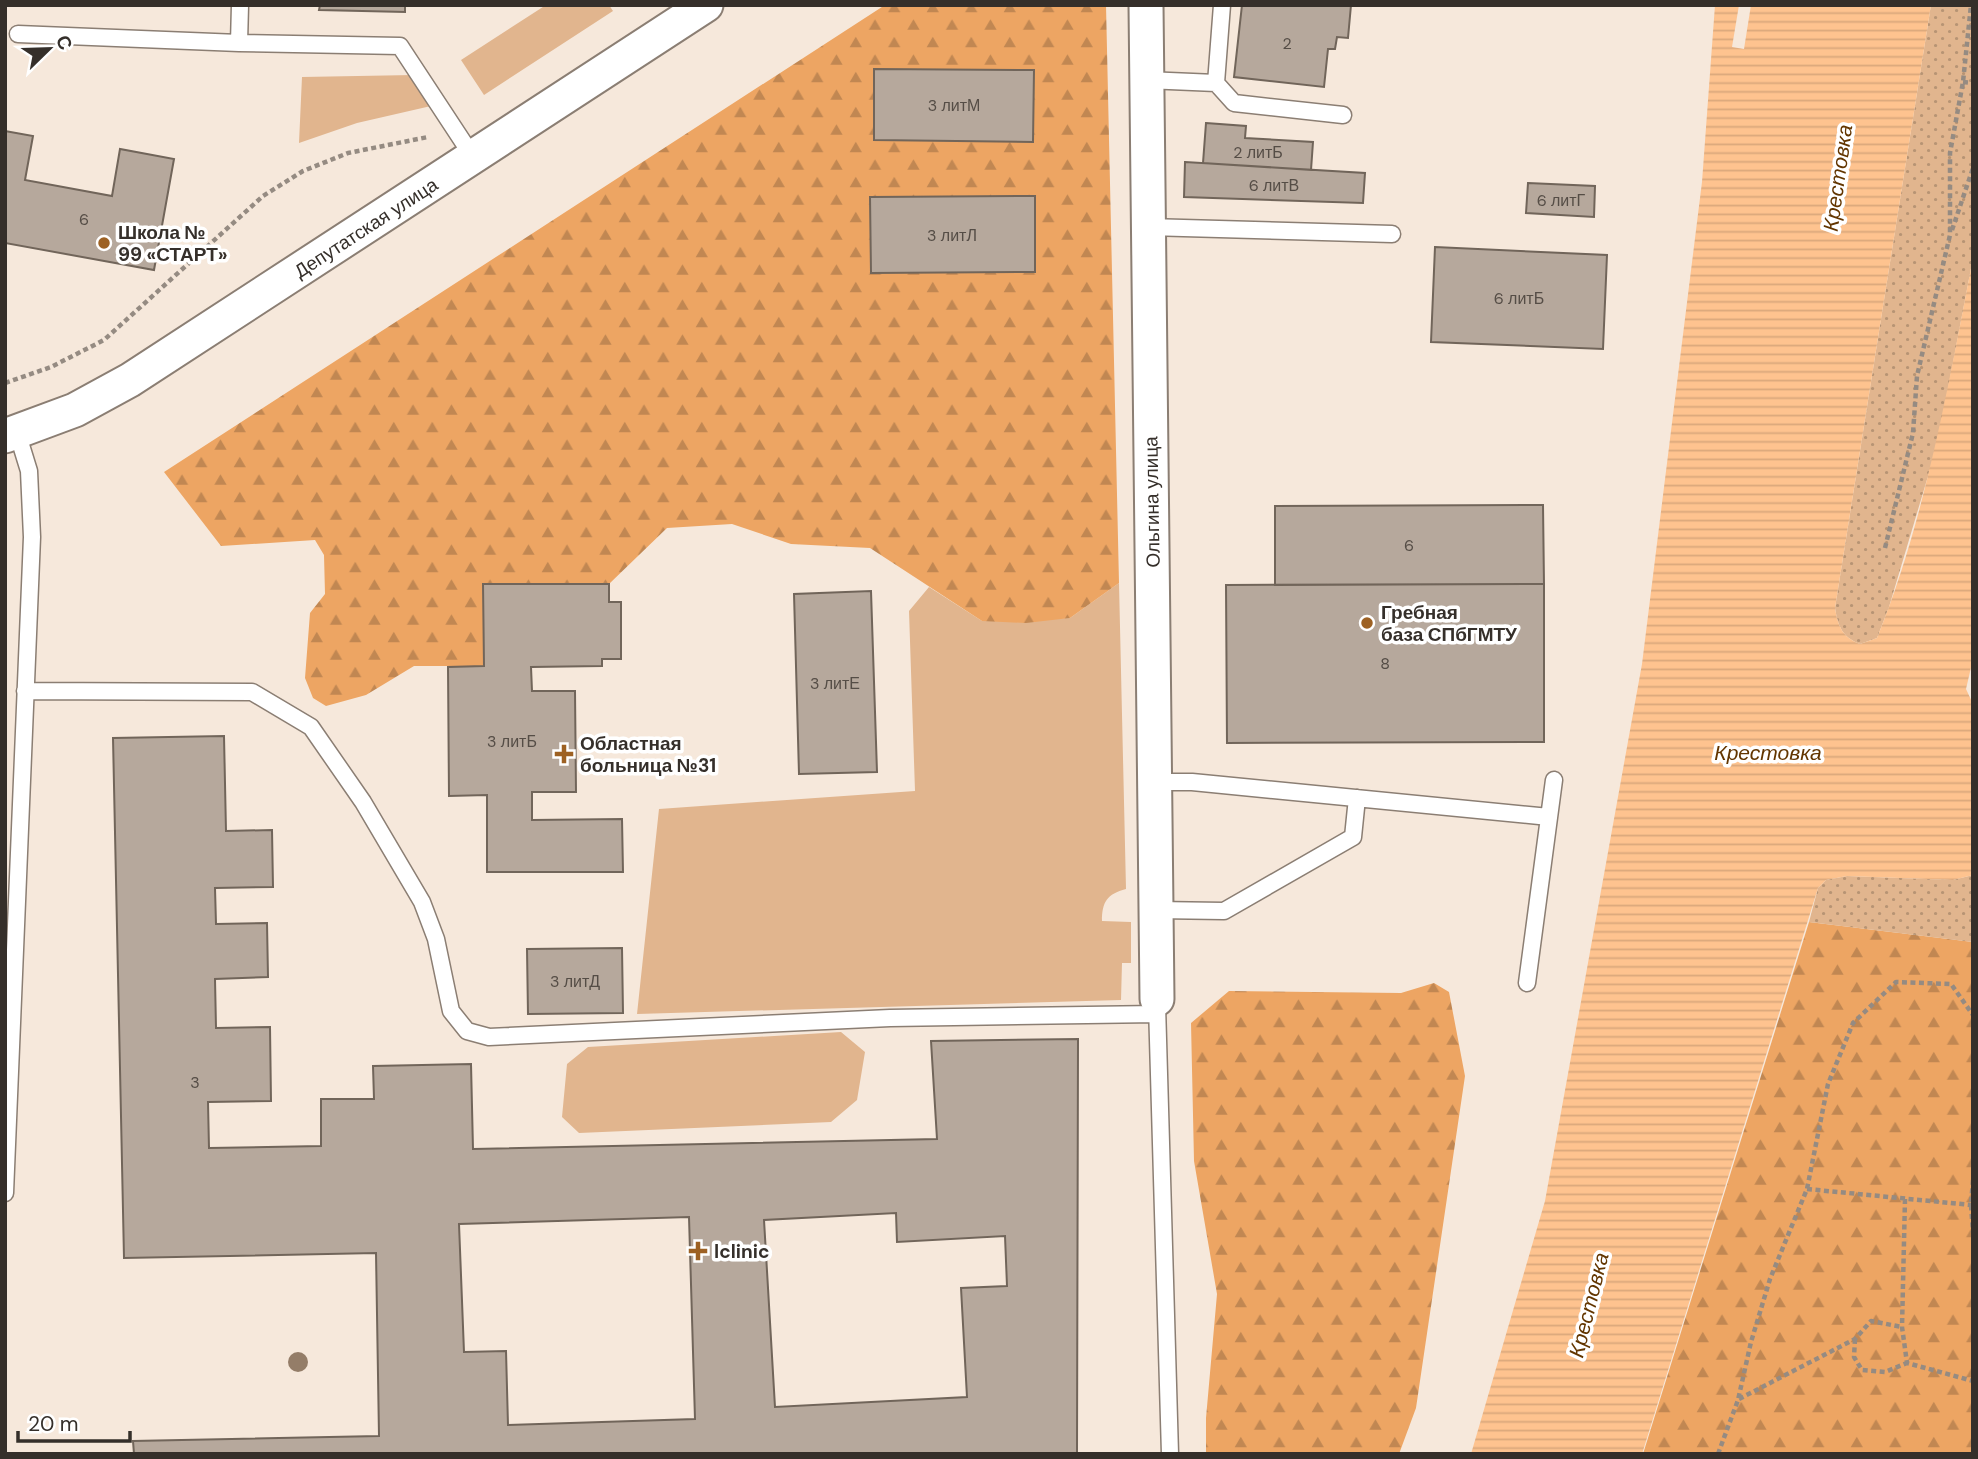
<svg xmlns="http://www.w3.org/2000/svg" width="1978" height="1459" font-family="'DM Sans',sans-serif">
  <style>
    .green { fill: #e1b58e }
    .forest { fill: url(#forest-firs) }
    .park { fill: url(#park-dots) }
    .water { fill: url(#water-rules) }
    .pier { fill: #f6e8db }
    .building { fill: #b6a89c; stroke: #71655a; stroke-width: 2; fill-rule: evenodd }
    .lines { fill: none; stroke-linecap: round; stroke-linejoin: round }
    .lane-casing { stroke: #8b7e73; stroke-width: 19 }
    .street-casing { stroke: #8b7e73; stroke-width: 37 }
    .path { stroke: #958b82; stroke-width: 4.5; stroke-dasharray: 5 3.5; stroke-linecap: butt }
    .lane { stroke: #fff; stroke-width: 16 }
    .street { stroke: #fff; stroke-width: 33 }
    .tree { fill: #947d68 }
    .poi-dot { fill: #9d6123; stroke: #fff; stroke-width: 2.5 }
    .labels { text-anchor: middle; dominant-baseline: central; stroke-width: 7; stroke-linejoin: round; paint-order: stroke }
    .number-label { font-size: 16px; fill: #554d46 }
    .street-label { font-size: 19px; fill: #352f2a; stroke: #fff }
    .poi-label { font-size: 19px; font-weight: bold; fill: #352f2a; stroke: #fff; text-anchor: start }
    .water-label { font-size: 21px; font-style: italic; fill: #633600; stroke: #fff }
  </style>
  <defs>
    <pattern id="forest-firs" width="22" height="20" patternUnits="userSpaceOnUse" patternTransform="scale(1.75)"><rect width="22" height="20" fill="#eda563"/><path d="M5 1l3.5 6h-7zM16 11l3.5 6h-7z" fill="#c18752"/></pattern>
    <pattern id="park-dots" width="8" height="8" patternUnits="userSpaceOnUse" patternTransform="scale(1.75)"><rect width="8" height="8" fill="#e1b58e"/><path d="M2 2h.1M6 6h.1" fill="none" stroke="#b79474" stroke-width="1.8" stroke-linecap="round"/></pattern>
    <pattern id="water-rules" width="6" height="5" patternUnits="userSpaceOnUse" patternTransform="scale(1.75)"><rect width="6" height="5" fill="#fec38f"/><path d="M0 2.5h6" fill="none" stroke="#daa87c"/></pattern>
  </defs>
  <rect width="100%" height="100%" fill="#f6e8db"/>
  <!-- green -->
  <path class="green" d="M546 5H609L613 11 484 95 461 60Z
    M413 75 431 106 357 123 299 143 302 77Z
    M1119 583 1126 889C1107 894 1102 902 1102 921L1131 922V963H1122L1121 1000 637 1014 659 809 915 791 909 611 929 587 982 621 1070 618Z
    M841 1032 865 1052 857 1100 831 1122 579 1133 562 1117 567 1064 588 1047Z"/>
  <!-- forest -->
  <path class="forest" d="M885 5H1106L1119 583 1070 618 1026 623 982 621 870 548 791 544 732 524 667 528 609 584H484V666H414L366 695 326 706 313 698 305 678 310 613 325 594 324 555 315 540 221 546 164 472Z
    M1809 922 1973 942V1454H1643Z
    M1434 983 1449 992 1465 1076 1416 1408 1399 1454H1206V1418L1217 1294 1194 1161 1191 1023 1229 991 1401 993Z"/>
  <!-- park -->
  <path class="park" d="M1931 5H1973V258L1937 446 1889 607 1877 638 1860 644C1842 637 1838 626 1835 608Z
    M1973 875V942L1809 922 1818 888 1826 880 1847 876 1953 880Z"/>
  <!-- water -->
  <path class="water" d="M1715 5H1931L1835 608C1838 626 1842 637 1860 644L1877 638C1926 517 1948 386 1973 258V659L1966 689 1973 704V875L1953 880 1847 876 1826 880 1818 888 1642 1454H1471L1545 1201 1642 664 1702 182Z"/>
  <!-- pier -->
  <path class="pier" d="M1739 5H1751L1744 49 1732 47Z"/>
  <!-- building -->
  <path class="building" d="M320 5H405V12L319 10Z
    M1242 5H1351L1348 38 1337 37 1335 49H1328L1324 87 1234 77Z
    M874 69 1034 70 1033 142 874 140Z
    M1206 123 1246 126 1245 138 1313 142 1311 170 1203 163Z
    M5 131 33 136 25 180 112 196 120 149 174 159 154 270 5 243Z
    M1185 162 1365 173 1363 203 1184 197Z
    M1528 183 1595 186 1594 217 1526 213Z
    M1035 196V272L871 273 870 197Z
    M1435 247 1607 255 1603 349 1431 342Z
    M1543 505 1544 584 1275 585V506Z
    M483 584H609V602H621V659H602V666L531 667 532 691H575L576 792H532V820L622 819 623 872H487V795L449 796 448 667 484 666Z
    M1544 584V742L1227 743 1226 585Z
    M871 591 877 772 799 774 794 594Z
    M224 736 226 831 272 830 273 887 215 888 216 924 267 923 268 977 215 979 216 1028 270 1027 271 1101 208 1102 209 1148 321 1146V1099H374L373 1066 471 1064 473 1149 937 1139 931 1041 1078 1039 1077 1454H134L133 1441 379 1436 376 1253 124 1258 113 738ZM896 1213 897 1242 1005 1236 1007 1286 961 1288 967 1397 775 1407 764 1220ZM689 1217 695 1419 508 1425 506 1351 464 1352 459 1224Z
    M622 948 623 1013 528 1014 527 949Z"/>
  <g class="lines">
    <defs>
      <path id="lane" d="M240 5 239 43 400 46 473 157
        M18 34 239 43
        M1146 80 1216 83 1234 103 1343 115
        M1216 83 1222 5
        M1148 227 1392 234
        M25 691 252 692 311 727 363 802 422 902 436 939 451 1011 467 1031 489 1037 890 1018 1157 1014
        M1155 782H1192L1549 817
        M1156 910 1224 911 1353 837 1357 798
        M1527 983 1554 780
        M1157 1005 1170 1454
        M5 1193 32 537 29 471 17 432"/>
      <path id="street" d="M1146 5 1157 999
        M5 436 75 410 130 380 706 5"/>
    </defs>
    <!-- lane casing -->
    <use href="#lane" class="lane-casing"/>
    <!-- street casing -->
    <use href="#street" class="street-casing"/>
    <!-- path -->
    <path class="path" d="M1963 82 1973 83
      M1952 230 1973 168
      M5 383 51 367 104 340 263 196 303 171 348 153 428 137
      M1885 548 1913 433 1917 376 1950 235V153L1963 82 1971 5
      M1973 1180 1971 1205 1973 1232
      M1807 1189 1971 1205
      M1905 1199 1902 1327 1907 1363 1973 1381
      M1855 1339 1854 1357 1862 1370 1885 1372 1907 1363
      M1739 1399 1855 1339 1871 1321 1902 1327
      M1718 1454 1738 1400 1751 1342 1770 1279 1807 1189 1828 1084 1853 1023 1896 982 1951 984 1973 1015"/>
    <!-- lane -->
    <use href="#lane" class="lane"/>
    <!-- street -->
    <use href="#street" class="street"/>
  </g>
  <!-- trees -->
  <circle class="tree" cx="298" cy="1362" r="10"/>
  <!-- markers -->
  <g class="poi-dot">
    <circle cx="104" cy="243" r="7"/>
    <circle cx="1367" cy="623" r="7"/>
    <path d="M560.5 743.5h7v7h7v7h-7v7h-7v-7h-7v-7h7z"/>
    <path d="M694.5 1240.5h7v7h7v7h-7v7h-7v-7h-7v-7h7z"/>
  </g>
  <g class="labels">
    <!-- number labels -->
    <g class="number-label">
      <text x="1287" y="43">2</text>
      <text x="954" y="105">3 литМ</text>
      <text x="1258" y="152">2 литБ</text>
      <text x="1274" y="185">6 литВ</text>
      <text x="1561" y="200">6 литГ</text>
      <text x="84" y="219">6</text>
      <text x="952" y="235">3 литЛ</text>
      <text x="1519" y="298">6 литБ</text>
      <text x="1409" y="545">6</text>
      <text x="1385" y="663">8</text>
      <text x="835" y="683">3 литЕ</text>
      <text x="512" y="741">3 литБ</text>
      <text x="575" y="981">3 литД</text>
      <text x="195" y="1082">3</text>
    </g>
    <!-- street labels -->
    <g class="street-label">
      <text transform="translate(366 228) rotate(-33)">Депутатская улица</text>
      <text transform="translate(1152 502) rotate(-91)">Ольгина улица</text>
    </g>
    <!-- poi labels -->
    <g class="poi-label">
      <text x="118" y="232">Школа №<tspan x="118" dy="22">99 «СТАРТ»</tspan></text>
      <text x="1381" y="612">Гребная<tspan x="1381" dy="22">база СПбГМТУ</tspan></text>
      <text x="580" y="743">Областная<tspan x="580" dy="22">больница №31</tspan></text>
      <text x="714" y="1251">Iclinic</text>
    </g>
    <!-- water labels -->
    <g class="water-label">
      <text transform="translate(1838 178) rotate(-82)">Крестовка</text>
      <text x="1768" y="753">Крестовка</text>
      <text transform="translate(1589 1305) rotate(-76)">Крестовка</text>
    </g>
  </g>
  <!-- border -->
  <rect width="1978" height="1459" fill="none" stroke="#352f2a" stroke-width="14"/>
  <!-- north arrow -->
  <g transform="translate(49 49) rotate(67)" stroke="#ffffff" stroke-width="5" paint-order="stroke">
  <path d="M0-5L12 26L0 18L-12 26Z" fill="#352f2a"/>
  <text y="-10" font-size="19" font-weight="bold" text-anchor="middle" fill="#352f2a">С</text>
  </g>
  <!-- scale -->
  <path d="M18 1431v10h112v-10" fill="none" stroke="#352f2a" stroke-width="3.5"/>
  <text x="28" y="1431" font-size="21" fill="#352f2a" stroke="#ffffff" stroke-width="5" paint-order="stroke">20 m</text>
</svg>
